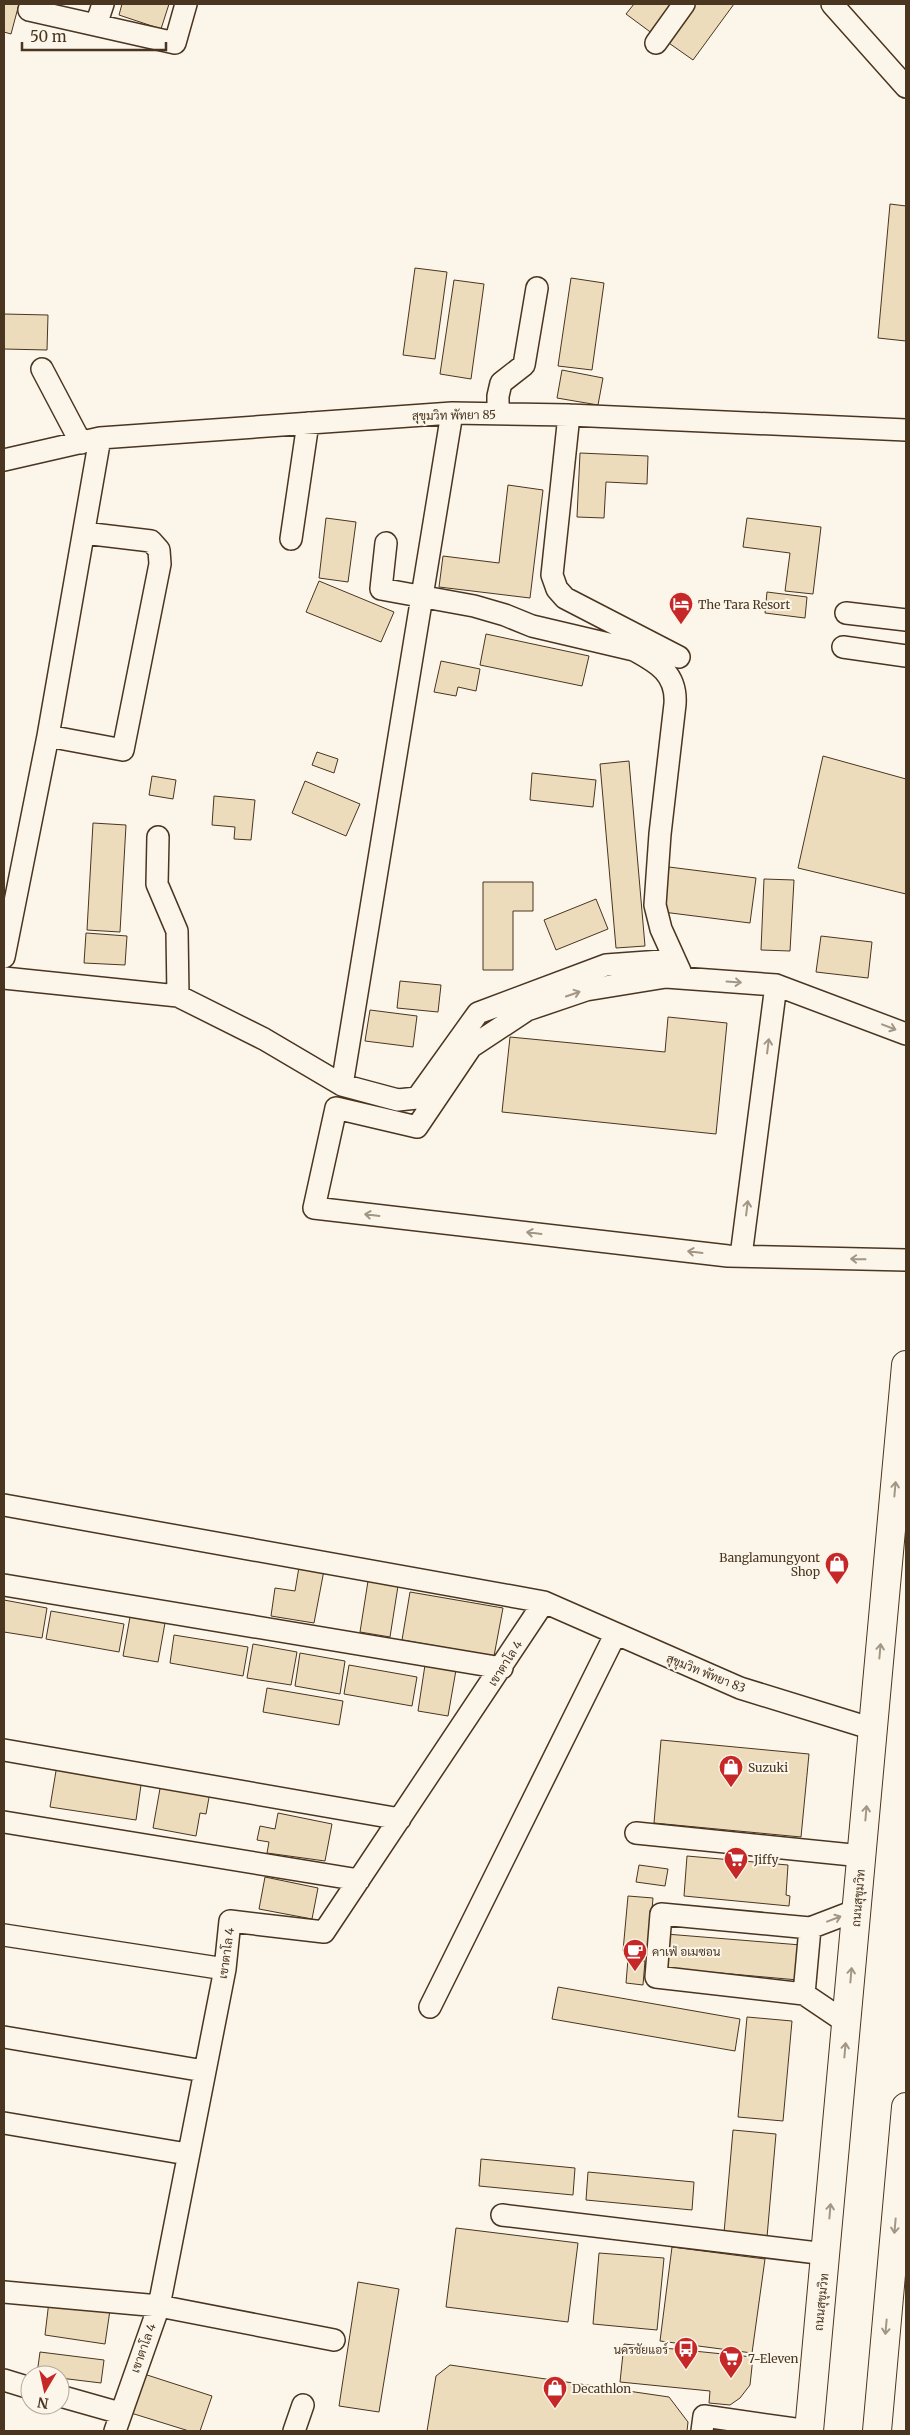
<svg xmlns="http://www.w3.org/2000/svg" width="910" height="2435" font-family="Merriweather,Sarabun,serif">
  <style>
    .building { fill: #ecdcbc; stroke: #4a3520 }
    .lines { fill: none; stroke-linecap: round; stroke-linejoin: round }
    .minor-casing { stroke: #4a3520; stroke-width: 24 }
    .highway-casing { stroke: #4a3520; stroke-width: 30 }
    .minor { stroke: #fbf6e9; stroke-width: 21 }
    .highway { stroke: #fbf6e9; stroke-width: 28 }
    .oneway { stroke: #a29684 }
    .labels { text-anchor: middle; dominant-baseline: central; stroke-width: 4; stroke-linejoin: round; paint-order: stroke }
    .street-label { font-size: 12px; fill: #4a3520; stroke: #fbf6e9 }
    .poi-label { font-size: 12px; fill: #4a3520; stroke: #fbf6e9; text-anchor: start }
  </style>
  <rect width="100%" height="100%" fill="#fbf6e9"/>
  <!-- building -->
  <path class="building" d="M4 4H19L11 34 4 32Z
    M122 4H169L161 29 119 15Z
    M634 4H675L653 34 626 14Z
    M693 4H734L693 60 666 41Z
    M890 204 906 206V341L878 338Z
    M415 268 447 272 435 359 403 355Z
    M571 278 604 283 592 370 558 366Z
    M454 280 484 284 471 379 440 374Z
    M4 314 48 315 47 350 4 349Z
    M562 370 603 378 598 405 557 398Z
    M580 453 648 456 647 484 606 482 604 518 577 517Z
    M508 485 543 490 530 598 439 587 443 556 499 563Z
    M326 518 356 522 348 582 319 578Z
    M747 518 821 527 813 594 785 591 790 553 743 547Z
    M319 581 394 612 381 642 306 612Z
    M767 592 807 597 805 618 765 613Z
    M486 634 589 656 582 686 480 665Z
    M441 661 480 669 476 691 458 687 456 696 434 692Z
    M317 752 338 759 334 773 312 765Z
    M823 756 906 779V894L798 868Z
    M629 761 645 946 616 948 600 764Z
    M532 773 596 780 593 807 530 800Z
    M152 776 176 780 173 799 149 795Z
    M305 781 360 804 346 836 292 813Z
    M214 796 255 800 251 840 234 839 235 827 212 825Z
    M93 823 126 825 120 932 87 930Z
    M669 867 756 878 750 923 663 912Z
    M764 879 794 880 790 951 761 950Z
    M483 882H533V911H513V970H483Z
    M596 899 608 929 556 950 544 920Z
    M86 933 127 936 125 965 84 963Z
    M821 936 872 942 868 978 816 972Z
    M400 981 441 985 438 1012 397 1008Z
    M370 1010 417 1016 413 1047 365 1041Z
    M668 1017 727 1023 716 1134 502 1112 510 1037 665 1052Z
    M300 1561 325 1565 314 1623 271 1616 275 1588 295 1591Z
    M368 1581 398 1586 390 1637 360 1632Z
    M410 1592 503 1608 494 1656 402 1640Z
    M4 1600 47 1608 42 1638 4 1632Z
    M51 1611 124 1624 119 1652 46 1639Z
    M130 1617 165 1623 158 1662 123 1656Z
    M174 1635 248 1647 243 1676 170 1663Z
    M253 1644 297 1652 291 1685 247 1678Z
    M300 1653 345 1661 340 1694 295 1686Z
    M349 1665 417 1677 412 1706 344 1694Z
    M425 1665 456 1670 448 1716 418 1711Z
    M267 1688 343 1701 339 1725 263 1712Z
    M661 1740 809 1754 801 1837 654 1823Z
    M57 1765 142 1778 136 1820 50 1807Z
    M161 1783 210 1792 206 1814 200 1813 196 1836 153 1828Z
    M278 1813 332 1824 325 1861 267 1853 269 1842 257 1840 260 1826 275 1829Z
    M687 1856 788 1865 786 1895 790 1896 789 1906 684 1896Z
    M639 1865 668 1869 665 1886 636 1882Z
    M265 1877 318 1888 312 1919 259 1909Z
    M628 1896 653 1898 648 1954 623 1951Z
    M666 1934 801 1945 798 1980 664 1968Z
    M628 1959 645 1961 643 1985 626 1983Z
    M558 1987 740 2019 735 2051 552 2019Z
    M747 2017 792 2021 783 2121 738 2117Z
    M733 2130 776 2134 767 2237 724 2233Z
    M481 2159 575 2168 573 2195 479 2186Z
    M588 2172 694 2182 692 2210 586 2200Z
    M456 2228 578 2243 568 2322 446 2307Z
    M672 2247 765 2259 752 2353 660 2341Z
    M599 2253 664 2258 657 2330 593 2324Z
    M358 2282 399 2289 379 2412 339 2406Z
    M49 2301 110 2310 105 2344 45 2335Z
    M624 2344 753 2357 750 2385 740 2398 730 2405 709 2403 710 2391 620 2382Z
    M40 2352 104 2360 101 2383 60 2378V2375L37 2374Z
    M450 2365 669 2397 688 2422 687 2431H427L436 2376Z
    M144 2374 212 2396 200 2431H189L131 2413Z"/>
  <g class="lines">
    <defs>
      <path id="minor" d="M31 4 29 10 175 43 186 4
        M832 4 906 87
        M96 25 103 4
        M656 43 684 4
        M42 369 81 443
        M452 413 342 1085 398 1100 417 1098 478 1013 606 965 675 960
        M498 414V396L501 383 524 365 537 288
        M569 415 552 575 557 589 565 598 679 657
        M4 460 100 438 452 413 569 415 906 430
        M291 539 308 423
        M386 543 381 589 474 606 505 615 532 626 634 650C658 663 677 674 675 704L660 834 655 905 661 929 680 971
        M846 613 906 620
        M843 647 906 656
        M48 736 123 750 160 564 159 550 151 541 84 533
        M158 837 157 884 177 931 178 996
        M4 957 48 736 100 438
        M4 978 178 996 264 1039 342 1085
        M906 1034 776 985 666 977 586 990 527 1010 471 1047 417 1127 336 1108 314 1208 728 1256 906 1260
        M741 1256 776 985
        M4 1505 544 1602 740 1688 873 1729
        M4 1585 502 1668
        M4 1750 400 1819
        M4 1822 359 1880
        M636 1833 862 1856
        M4 1935 225 1969
        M804 1994 810 1928
        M430 2007 615 1635
        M847 2023 804 1994 656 1977 661 1914 810 1928 857 1910
        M4 2037 204 2071
        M4 2123 187 2154
        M502 2215 826 2254
        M4 2292 159 2306 334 2340
        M4 2380 30 2388
        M60 2396 120 2413
        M115 2431 159 2306 225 1969 230 1921 324 1932 544 1602
        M294 2431 303 2405
        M702 2431 704 2416 809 2431"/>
      <path id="highway" d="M809 2431 906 1365
        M877 2431 906 2107"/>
    </defs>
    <!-- minor casing -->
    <use href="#minor" class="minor-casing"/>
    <!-- highway casing -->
    <use href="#highway" class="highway-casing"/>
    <!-- minor -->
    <use href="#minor" class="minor"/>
    <!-- highway -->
    <use href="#highway" class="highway"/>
  </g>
  <!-- one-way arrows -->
  <defs><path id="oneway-shaft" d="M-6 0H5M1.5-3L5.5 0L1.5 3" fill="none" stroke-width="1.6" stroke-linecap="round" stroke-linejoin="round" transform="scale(1.25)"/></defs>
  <g class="oneway">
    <use href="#oneway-shaft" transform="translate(734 982) rotate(4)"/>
    <use href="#oneway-shaft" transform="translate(573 994) rotate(-19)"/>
    <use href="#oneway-shaft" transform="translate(889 1027) rotate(21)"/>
    <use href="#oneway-shaft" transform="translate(768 1046) rotate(-83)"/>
    <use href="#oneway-shaft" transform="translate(747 1208) rotate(-83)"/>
    <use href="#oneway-shaft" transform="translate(372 1215) rotate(-173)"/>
    <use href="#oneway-shaft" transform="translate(534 1233) rotate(-173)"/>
    <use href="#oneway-shaft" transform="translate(695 1252) rotate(-173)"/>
    <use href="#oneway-shaft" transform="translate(858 1259) rotate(-179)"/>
    <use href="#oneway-shaft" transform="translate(895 1489) rotate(-85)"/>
    <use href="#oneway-shaft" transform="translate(880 1651) rotate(-85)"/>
    <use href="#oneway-shaft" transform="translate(866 1813) rotate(-85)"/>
    <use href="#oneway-shaft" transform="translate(834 1919) rotate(-21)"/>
    <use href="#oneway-shaft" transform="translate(851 1975) rotate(-85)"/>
    <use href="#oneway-shaft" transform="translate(845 2050) rotate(-85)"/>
    <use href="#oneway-shaft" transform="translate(830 2211) rotate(-85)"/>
    <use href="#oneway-shaft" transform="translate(895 2226) rotate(95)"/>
    <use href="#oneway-shaft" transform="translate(886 2327) rotate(95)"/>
  </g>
  <!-- icons -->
  <defs>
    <symbol id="hotel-pin" viewBox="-11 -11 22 30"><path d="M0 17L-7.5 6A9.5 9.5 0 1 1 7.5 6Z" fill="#c62828" stroke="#fbf6e9"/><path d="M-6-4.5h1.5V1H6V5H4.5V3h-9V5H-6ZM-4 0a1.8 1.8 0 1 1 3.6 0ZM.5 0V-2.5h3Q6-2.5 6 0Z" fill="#fff"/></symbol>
    <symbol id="shop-pin" viewBox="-11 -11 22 30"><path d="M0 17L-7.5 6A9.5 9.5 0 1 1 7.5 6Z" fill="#c62828" stroke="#fbf6e9"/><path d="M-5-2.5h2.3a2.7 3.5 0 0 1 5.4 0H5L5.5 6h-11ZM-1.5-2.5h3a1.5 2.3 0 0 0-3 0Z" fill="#fff"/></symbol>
    <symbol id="supermarket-pin" viewBox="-11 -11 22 30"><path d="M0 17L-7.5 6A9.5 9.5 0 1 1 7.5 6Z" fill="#c62828" stroke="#fbf6e9"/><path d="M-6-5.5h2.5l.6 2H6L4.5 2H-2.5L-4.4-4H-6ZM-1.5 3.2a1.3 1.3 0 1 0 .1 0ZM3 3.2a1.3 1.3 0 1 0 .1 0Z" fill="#fff"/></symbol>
    <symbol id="cafe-pin" viewBox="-11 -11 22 30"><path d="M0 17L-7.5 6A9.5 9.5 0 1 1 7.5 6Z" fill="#c62828" stroke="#fbf6e9"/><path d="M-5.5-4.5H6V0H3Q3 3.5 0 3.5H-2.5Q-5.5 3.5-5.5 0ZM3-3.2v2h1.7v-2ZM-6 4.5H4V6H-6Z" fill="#fff"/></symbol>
    <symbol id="bus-pin" viewBox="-11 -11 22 30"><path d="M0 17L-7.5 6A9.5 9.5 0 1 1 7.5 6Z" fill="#c62828" stroke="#fbf6e9"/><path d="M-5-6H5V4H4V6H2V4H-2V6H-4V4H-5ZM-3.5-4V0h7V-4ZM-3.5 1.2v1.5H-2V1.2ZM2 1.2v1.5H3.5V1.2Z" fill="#fff"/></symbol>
  </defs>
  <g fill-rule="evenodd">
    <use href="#hotel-pin" x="667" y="590" width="28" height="38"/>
    <use href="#shop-pin" x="823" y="1550" width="28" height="38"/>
    <use href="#shop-pin" x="717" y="1753" width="28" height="38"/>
    <use href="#supermarket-pin" x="722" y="1845" width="28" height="38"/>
    <use href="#cafe-pin" x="621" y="1937" width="28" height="38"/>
    <use href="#bus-pin" x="672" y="2335" width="28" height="38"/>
    <use href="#supermarket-pin" x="717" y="2344" width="28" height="38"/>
    <use href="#shop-pin" x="541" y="2374" width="28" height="38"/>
  </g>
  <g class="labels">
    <!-- street labels -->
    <g class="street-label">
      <text transform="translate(454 415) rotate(-1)">สุขุมวิท พัทยา 85</text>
      <text transform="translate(505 1663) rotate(-57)">เขาตาโล 4</text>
      <text transform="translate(706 1673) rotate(22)">สุขุมวิท พัทยา 83</text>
      <text transform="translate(858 1898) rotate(-85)">ถนนสุขุมวิท</text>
      <text transform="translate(226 1953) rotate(-82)">เขาตาโล 4</text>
      <text transform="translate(821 2302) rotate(-84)">ถนนสุขุมวิท</text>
      <text transform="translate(143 2348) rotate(-70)">เขาตาโล 4</text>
    </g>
    <!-- poi labels -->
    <g class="poi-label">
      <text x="698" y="604">The Tara Resort</text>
      <text x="820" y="1557" text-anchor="end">Banglamungyont<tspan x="820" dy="14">Shop</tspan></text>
      <text x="748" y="1767">Suzuki</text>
      <text x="754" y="1859">Jiffy</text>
      <text x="652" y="1951">คาเฟ่ อเมซอน</text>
      <text x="668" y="2349" text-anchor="end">นครชัยแอร์</text>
      <text x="748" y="2358">7-Eleven</text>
      <text x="572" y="2388">Decathlon</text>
    </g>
  </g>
  <!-- border -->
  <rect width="910" height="2435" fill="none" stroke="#4a3520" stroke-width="10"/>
  <!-- north arrow -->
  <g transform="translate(45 2390) rotate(189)"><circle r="24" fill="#fbf6e9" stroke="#b4a999"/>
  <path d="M0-4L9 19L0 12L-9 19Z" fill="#c62828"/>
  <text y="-8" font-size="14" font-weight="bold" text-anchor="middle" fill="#4a3520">N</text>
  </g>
  <!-- scale -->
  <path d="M22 42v8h144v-8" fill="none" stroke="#4a3520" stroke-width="2.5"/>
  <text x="30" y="42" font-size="15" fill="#4a3520" stroke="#fbf6e9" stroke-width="4" paint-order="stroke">50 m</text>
</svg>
